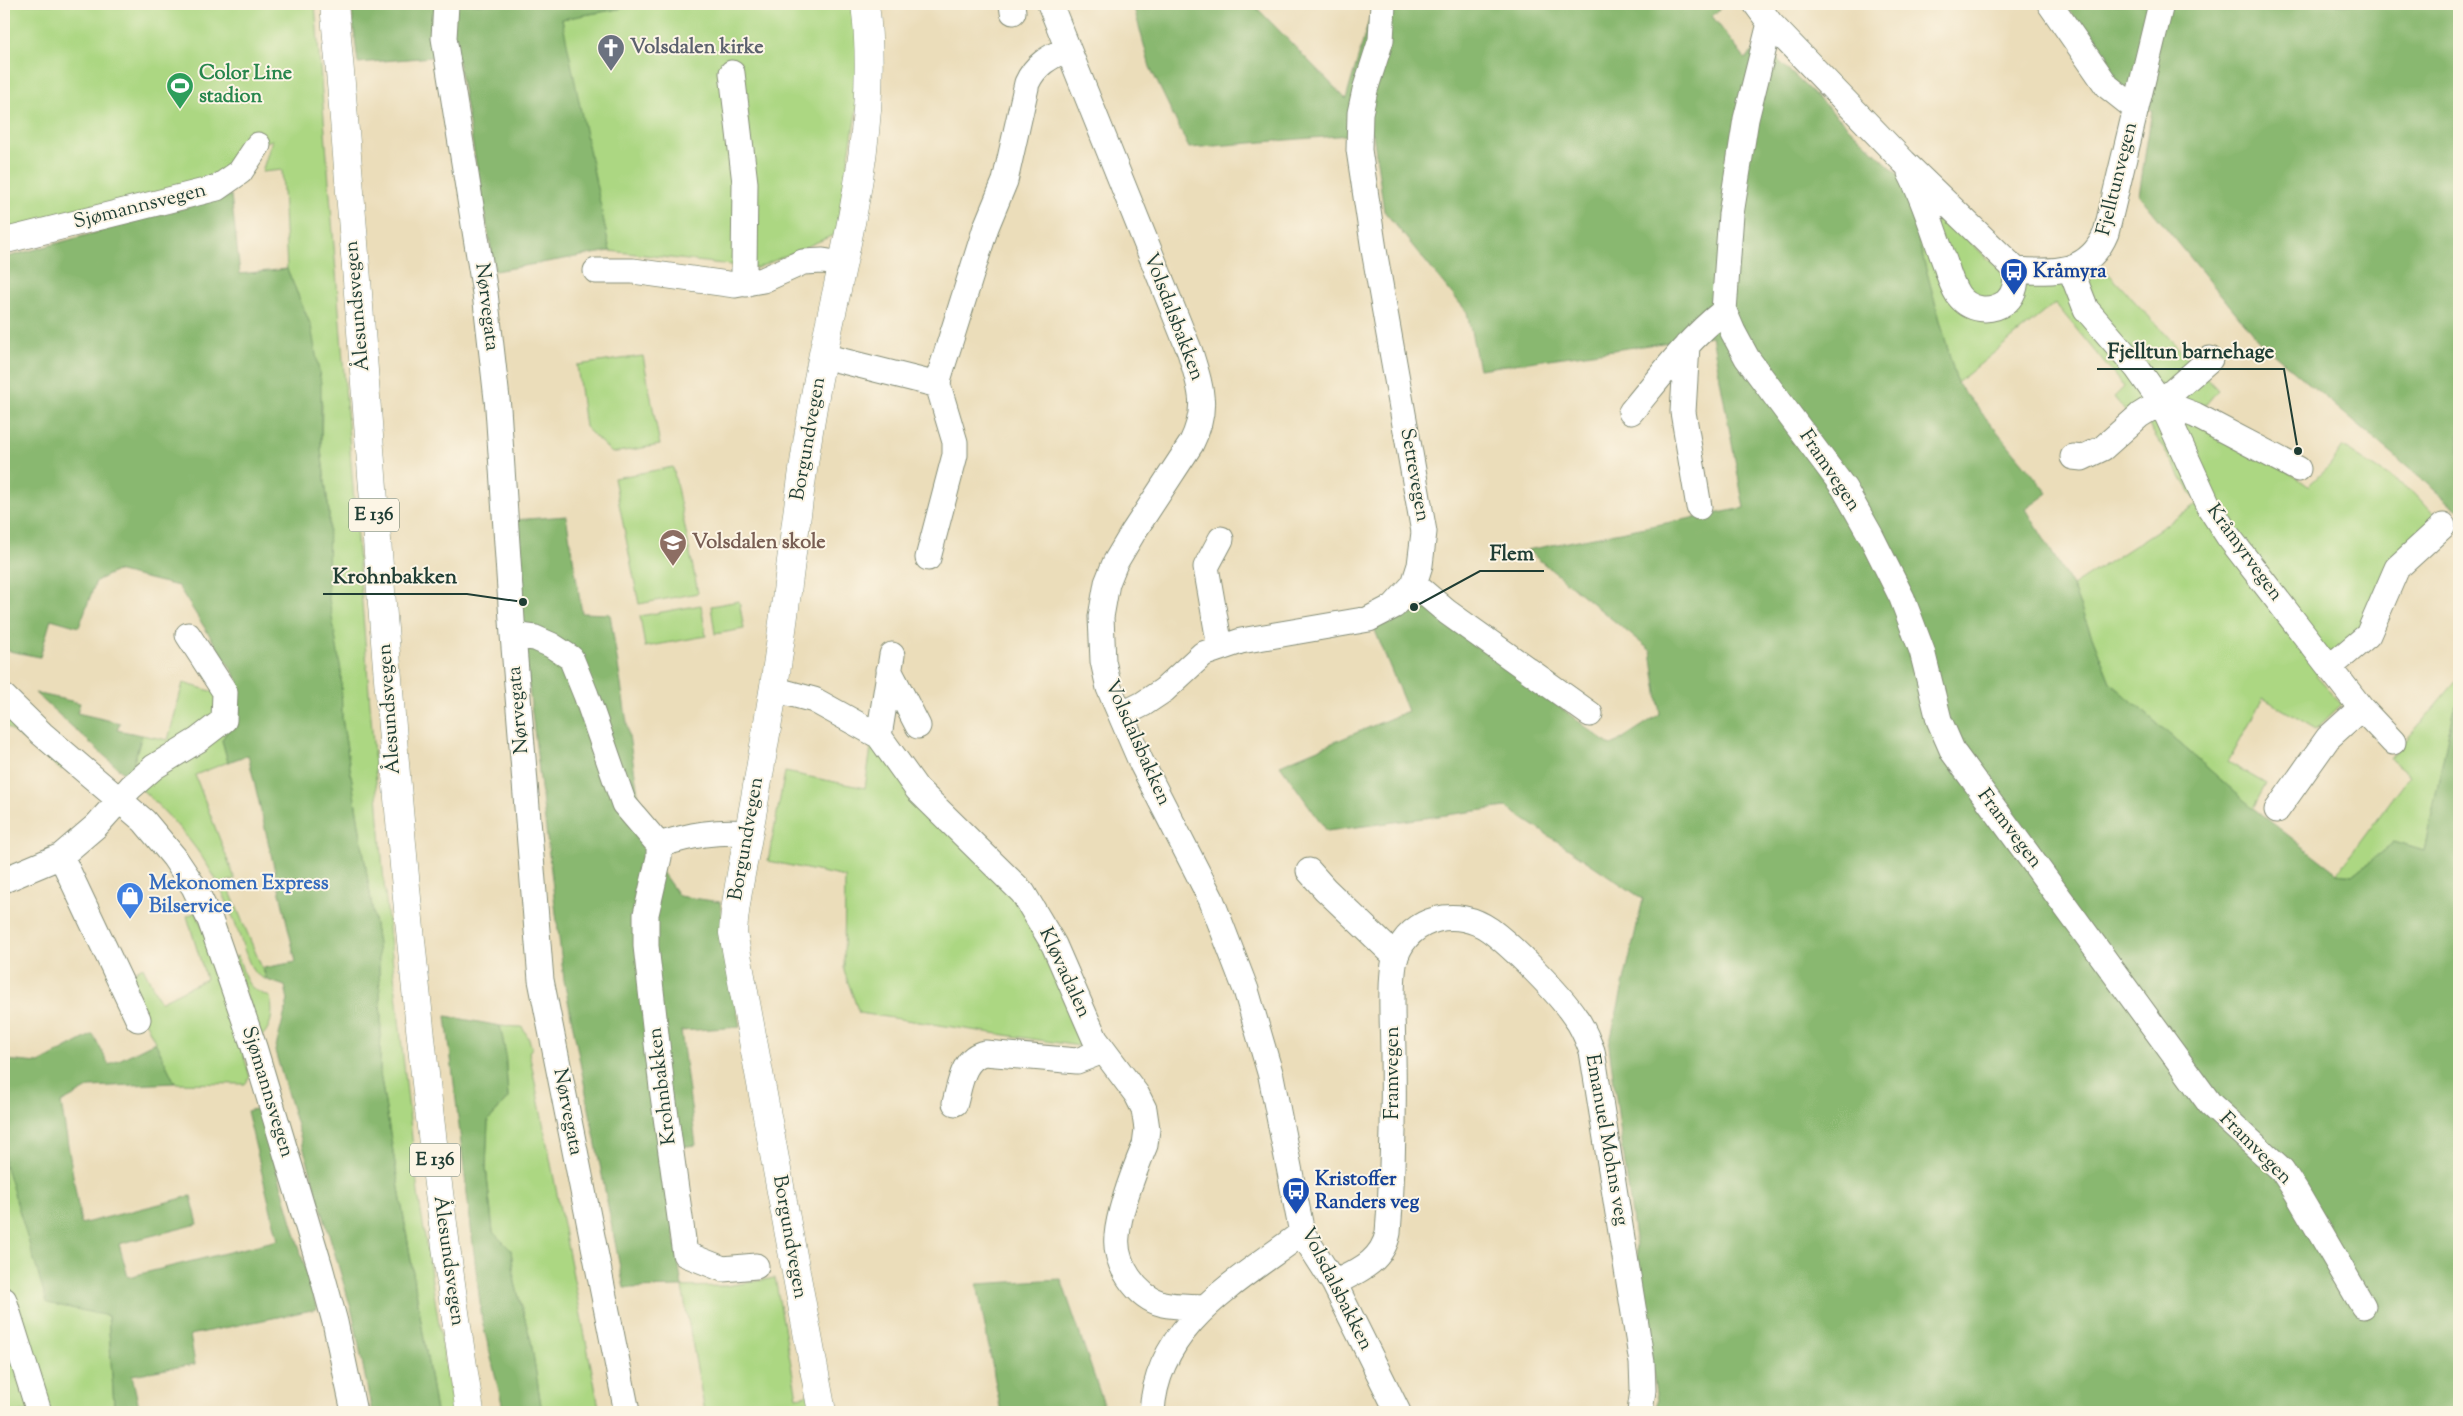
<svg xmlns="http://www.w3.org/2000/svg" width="2463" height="1416" font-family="'Sorts Mill Goudy',serif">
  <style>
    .green { fill: #acd782; stroke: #668a5b }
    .forest { fill: #89b870; stroke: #547a52 }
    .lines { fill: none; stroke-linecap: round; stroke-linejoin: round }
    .minor-casing { stroke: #858d77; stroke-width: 27 }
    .major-casing { stroke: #858d77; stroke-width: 29 }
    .highway-casing { stroke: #858d77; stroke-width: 29 }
    .minor { stroke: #fff; stroke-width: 25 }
    .major { stroke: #fff; stroke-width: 28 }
    .highway { stroke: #fff; stroke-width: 28 }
    .labels { text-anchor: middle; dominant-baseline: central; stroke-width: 4; stroke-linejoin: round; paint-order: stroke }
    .shield { fill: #fcf5e5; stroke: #617469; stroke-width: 1 }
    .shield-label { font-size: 19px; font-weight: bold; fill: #1f3d34 }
    .worship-label { font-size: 20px; font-weight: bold; fill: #5b616d; stroke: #fcf5e5; text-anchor: start }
    .leisure-label { font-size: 20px; font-weight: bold; fill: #27864d; stroke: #fcf5e5; text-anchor: start }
    .street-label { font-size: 20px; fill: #1f3d34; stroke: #fcf5e5 }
    .transit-label { font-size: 20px; font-weight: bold; fill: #164399; stroke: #fcf5e5; text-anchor: start }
    .education-label { font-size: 20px; font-weight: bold; fill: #785e54; stroke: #fcf5e5; text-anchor: start }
    .shop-label { font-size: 20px; font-weight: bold; fill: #366cbe; stroke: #fcf5e5; text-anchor: start }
    .leader { fill: none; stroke: #1f3d34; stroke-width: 2 }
    .callout-dot { fill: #1f3d34; stroke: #fcf5e5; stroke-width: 2 }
    .callout-label { font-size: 21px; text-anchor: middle; font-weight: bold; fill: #1f3d34; stroke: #fcf5e5; stroke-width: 4; stroke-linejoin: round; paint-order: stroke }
  </style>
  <rect width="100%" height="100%" fill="#fcf5e5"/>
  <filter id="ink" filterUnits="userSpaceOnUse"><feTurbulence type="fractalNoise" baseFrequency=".02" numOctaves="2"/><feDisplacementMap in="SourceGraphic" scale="10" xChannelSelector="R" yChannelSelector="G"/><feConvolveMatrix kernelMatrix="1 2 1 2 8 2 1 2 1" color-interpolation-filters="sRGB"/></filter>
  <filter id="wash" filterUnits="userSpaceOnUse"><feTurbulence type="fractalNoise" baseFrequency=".0096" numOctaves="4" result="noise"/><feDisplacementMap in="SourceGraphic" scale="20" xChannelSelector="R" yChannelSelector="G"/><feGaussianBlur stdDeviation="1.12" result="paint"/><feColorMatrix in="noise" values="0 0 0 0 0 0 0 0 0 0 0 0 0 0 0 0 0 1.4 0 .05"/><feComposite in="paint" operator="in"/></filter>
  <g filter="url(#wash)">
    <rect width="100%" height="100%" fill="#ebddba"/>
    <!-- green -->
    <path class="green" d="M4 4H315L384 883 418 1193 453 1412H436L380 1073 381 1015 378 944 342 718 341 671 327 593 329 512 321 450 322 405 311 326 287 269 282 170 262 172 272 140 246 148 218 179 4 232Z
      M635 4H857L861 83 836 234 757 268 610 251 561 19 635 6Z
      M1901 177 2002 272 2108 273 2218 390 2203 408 2308 486 2330 465 2343 447 2413 492 2441 522 2363 633 2316 676 2342 704 2316 729 2263 698 2228 762 2266 784 2253 808 2110 682 2072 586 2198 504 2148 424 2139 429 2114 397 2124 387 2055 303 1957 383Z
      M643 356 660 445 612 453 585 427 577 365Z
      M673 467 698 593 639 604 614 478Z
      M739 601 744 629 715 634 711 606Z
      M701 605 706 636 645 647 640 616Z
      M2459 678V700L2453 712 2424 851 2394 842 2353 875 2337 873 2410 775 2390 759Z
      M183 683 239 699V712L222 740 228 762 195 775 235 879 226 882 267 980C263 978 257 975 254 972 248 964 237 927 232 915 212 859 172 816 129 778L142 735 168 740Z
      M4 712 64 767 61 770 4 724Z
      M872 742 1018 898 1084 1032 1079 1046 859 1013 844 971 845 877 768 861 785 772 865 788Z
      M196 912 217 963 250 1077 245 1084 175 1083 124 978 143 967 160 1002 206 979 187 916Z
      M238 956C247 981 244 987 270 997 274 1013 272 1028 259 1039L235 957Z
      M500 1026 522 1027 528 1037 532 1048 529 1052 600 1412H542L531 1341 515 1283 511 1250 493 1232 486 1167 488 1121 508 1098 505 1050Z
      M6 1167 108 1316 114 1405 105 1412H4V1168Z
      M775 1278 797 1397 812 1394 815 1412H705L682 1287 726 1286Z"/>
    <!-- forest -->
    <path class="forest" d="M351 4H635V6L562 19 610 251 495 271 457 55 358 63Z
      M1133 4H1253L1346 99 1371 14 1433 4H1726L1712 16 1745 59 1761 44 1901 177 1957 383 2048 493 2026 509 2072 586 2110 682 2253 808 2337 873 2353 875 2394 842 2424 851 2453 712 2459 700V1412H1653L1657 1401 1609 1046 1643 899 1506 807 1327 831 1280 765 1408 711 1374 628 1430 608 1611 746 1660 714 1651 651 1527 550 1744 508 1712 336 1479 369 1467 312 1384 211 1373 133 1189 148 1150 67Z
      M2065 4H2459V511L2259 341 2139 195 2152 110 2120 87Z
      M231 195 240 274 287 269 311 326 321 383V450L329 512 328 593 341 671 342 718 378 944 381 1015 380 1073 436 1412H372L353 1315 275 1051 288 1000 285 986 267 980 263 968 296 962 248 755 228 762 222 740 239 712 238 680 178 586 116 571 96 581 79 627 51 619 40 657 4 650V258Z
      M566 516 582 613 610 614 647 851 679 896 720 902 740 1027 681 1031 696 1145 662 1149 682 1287 624 1288 564 980 526 662 514 520Z
      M35 693 80 703 77 713 120 723 117 730 142 735 129 778Z
      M446 1016 500 1026 505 1050 508 1098 488 1121 486 1167 493 1232 511 1250 515 1283 531 1341 542 1412H504L482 1320Z
      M93 1034 109 1065 155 1042 175 1083 90 1087 61 1103 81 1224 191 1196 198 1224 119 1244 128 1277 278 1240 247 1111 259 1108 317 1309 190 1335 195 1364 132 1375 140 1412H105L114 1405 108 1316 47 1303 6 1167 4 1168V1060L39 1063Z
      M1061 1279 1103 1402 1101 1412H1001L977 1284Z"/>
  </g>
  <g filter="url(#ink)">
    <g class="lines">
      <defs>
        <path id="minor" d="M446 4 444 38 485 293 498 408 513 635 541 980 627 1412
          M1012 4 1013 12
          M1050 4 1190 352C1201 388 1209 408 1191 444L1134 531 1115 563 1107 583 1101 617 1103 661 1109 688 1141 762 1211 899 1246 990 1271 1076 1302 1233 1334 1283 1398 1412
          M1756 4 1770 23 1904 162 2016 270C2055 273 2089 274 2106 233L2161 4
          M2050 4 2107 86 2136 109
          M1770 23 1746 119 1731 214 1724 311 1733 332 1747 358 1844 488 1871 536 1902 598 1922 651 1939 720 1953 752 2210 1104 2282 1170 2297 1193 2363 1306
          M732 73 745 183 744 270 746 284
          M1910 173C1925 201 1934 234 1945 263 1948 273 1952 286 1958 295 1970 311 1990 313 2006 302 2016 293 2016 282 2016 270
          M4 241 217 188 240 172 258 145
          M2070 268 2086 309 2137 368 2161 402 2208 505 2228 536 2361 708 2393 742
          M596 271H633L735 285 763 280 803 262 823 261 842 264
          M1687 345 1683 412 1699 507
          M823 356 938 385
          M2161 402 2195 415 2298 469
          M1631 412C1660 377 1688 339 1724 311
          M2073 457 2082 458 2103 448 2140 415 2161 402 2210 359
          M928 558 955 455V442L938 385 939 377 986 227 1005 181 1027 83C1035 65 1049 57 1067 49
          M1414 584 1447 612 1590 714
          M513 635 535 638 551 645 571 658 586 695 624 804 659 845V857L646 914V946L662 1088 685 1254 723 1269 756 1266
          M1220 647 1206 567 1221 539
          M2330 667 2368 635 2397 568 2443 526
          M889 670 918 726
          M773 689 814 700 879 736 917 789 1023 893 1054 945 1095 1039 1137 1095 1144 1109 1147 1129 1145 1145C1135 1169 1119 1210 1117 1236 1114 1263 1136 1297 1163 1304 1176 1307 1191 1306 1204 1307
          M4 697 42 734 144 821 174 857 194 887 210 920 254 1047 320 1267 335 1322 354 1412
          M1121 715 1143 704 1164 690 1203 654 1241 641 1369 619 1394 606 1414 584 1420 565 1424 532 1374 250 1359 150 1360 113 1365 90 1381 40 1383 4
          M879 736 892 655
          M2277 810 2328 738 2361 708
          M659 845C690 835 717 830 749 833
          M61 856 138 1019
          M1309 871 1325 889 1396 957
          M4 880 61 856 96 826 131 787 154 767 198 740 224 720 225 692 188 635
          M955 1103C960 1084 963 1057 985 1053L1077 1061 1103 1051
          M1334 1283C1358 1271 1382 1262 1388 1233 1393 1174 1394 1114 1393 1055 1393 1031 1389 976 1396 956 1411 916 1458 907 1490 930 1513 947 1559 993 1575 1017 1583 1027 1587 1039 1592 1051L1642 1363 1643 1390 1640 1412
          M4 1300 39 1412
          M1152 1412C1157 1323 1239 1281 1302 1233"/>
        <path id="major" d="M822 1412 733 933C735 898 743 866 749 831 758 783 766 734 774 686 791 576 800 464 823 354 847 240 880 121 865 4"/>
        <path id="highway" d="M334 4C377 474 396 946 470 1412"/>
      </defs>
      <!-- minor casing -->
      <use href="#minor" class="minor-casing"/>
      <!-- major casing -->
      <use href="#major" class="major-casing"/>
      <!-- highway casing -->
      <use href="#highway" class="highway-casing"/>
      <!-- minor -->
      <use href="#minor" class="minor"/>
      <!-- major -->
      <use href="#major" class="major"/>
      <!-- highway -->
      <use href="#highway" class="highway"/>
    </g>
  </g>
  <!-- icons -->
  <defs>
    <symbol id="church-pin" viewBox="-11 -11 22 30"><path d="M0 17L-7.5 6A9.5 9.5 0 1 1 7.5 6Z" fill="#6b7280" stroke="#fcf5e5"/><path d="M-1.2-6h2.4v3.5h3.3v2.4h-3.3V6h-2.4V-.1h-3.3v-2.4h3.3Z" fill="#fff"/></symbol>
    <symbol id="stadium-pin" viewBox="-11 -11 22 30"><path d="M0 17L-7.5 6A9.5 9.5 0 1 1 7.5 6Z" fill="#2e9e5b" stroke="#fcf5e5"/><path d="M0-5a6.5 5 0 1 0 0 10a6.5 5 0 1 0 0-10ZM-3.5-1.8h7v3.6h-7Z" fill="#fff"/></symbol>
    <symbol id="bus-pin" viewBox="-11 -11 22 30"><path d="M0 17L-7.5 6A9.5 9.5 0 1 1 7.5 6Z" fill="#1a4fb4" stroke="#fcf5e5"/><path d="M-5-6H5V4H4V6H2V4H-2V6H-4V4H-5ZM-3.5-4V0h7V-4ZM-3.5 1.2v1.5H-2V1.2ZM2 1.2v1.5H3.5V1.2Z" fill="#fff"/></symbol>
    <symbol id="school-pin" viewBox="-11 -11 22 30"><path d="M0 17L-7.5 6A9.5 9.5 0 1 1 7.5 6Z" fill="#8d6e63" stroke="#fcf5e5"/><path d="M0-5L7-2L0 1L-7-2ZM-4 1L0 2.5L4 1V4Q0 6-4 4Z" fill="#fff"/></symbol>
    <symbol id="shop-pin" viewBox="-11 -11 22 30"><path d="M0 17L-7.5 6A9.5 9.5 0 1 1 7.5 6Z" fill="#3f7fe0" stroke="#fcf5e5"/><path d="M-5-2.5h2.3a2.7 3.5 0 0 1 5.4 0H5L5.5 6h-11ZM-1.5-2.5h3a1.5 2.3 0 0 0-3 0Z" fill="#fff"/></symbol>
  </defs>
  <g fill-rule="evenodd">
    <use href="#church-pin" x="595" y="32" width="32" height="43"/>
    <use href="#stadium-pin" x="164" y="70" width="32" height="43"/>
    <use href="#bus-pin" x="1998" y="256" width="32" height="43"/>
    <use href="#school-pin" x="657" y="527" width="32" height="43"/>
    <use href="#shop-pin" x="114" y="880" width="32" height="43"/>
    <use href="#bus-pin" x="1280" y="1175" width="32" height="43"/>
  </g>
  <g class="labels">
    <!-- shield labels -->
    <g class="shield">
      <rect x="349" y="498.5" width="50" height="33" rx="4"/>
      <rect x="410" y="1143.5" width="50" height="33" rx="4"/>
    </g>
    <g class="shield-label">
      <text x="374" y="515">E 136</text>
      <text x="435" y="1160">E 136</text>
    </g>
    <!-- worship labels -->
    <g class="worship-label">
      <text x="630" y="48">Volsdalen kirke</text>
    </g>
    <!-- leisure labels -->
    <g class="leisure-label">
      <text x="199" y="74">Color Line<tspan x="199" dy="23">stadion</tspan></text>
    </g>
    <!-- street labels -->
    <g class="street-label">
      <text transform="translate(2118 179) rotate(-76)">Fjelltunvegen</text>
      <text transform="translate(140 207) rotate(-14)">Sjømannsvegen</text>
      <text transform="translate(358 306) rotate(-95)">Ålesundsvegen</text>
      <text transform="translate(486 307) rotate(83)">Nørvegata</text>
      <text transform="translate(1173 317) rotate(69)">Volsdalsbakken</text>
      <text transform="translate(809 439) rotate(-80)">Borgundvegen</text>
      <text transform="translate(1829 471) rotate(56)">Framvegen</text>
      <text transform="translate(1414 475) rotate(80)">Setrevegen</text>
      <text transform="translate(2244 553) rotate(54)">Kråmyrvegen</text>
      <text transform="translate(390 709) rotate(-94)">Ålesundsvegen</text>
      <text transform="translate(519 710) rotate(-95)">Nørvegata</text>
      <text transform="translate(1137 743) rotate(66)">Volsdalsbakken</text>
      <text transform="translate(2009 829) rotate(53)">Framvegen</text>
      <text transform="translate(747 839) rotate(-80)">Borgundvegen</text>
      <text transform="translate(1064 973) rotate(65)">Kløvadalen</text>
      <text transform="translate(1393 1073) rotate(-90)">Framvegen</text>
      <text transform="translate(663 1086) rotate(-97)">Krohnbakken</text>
      <text transform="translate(267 1092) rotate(73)">Sjømannsvegen</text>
      <text transform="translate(567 1112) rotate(79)">Nørvegata</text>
      <text transform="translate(1606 1140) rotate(80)">Emanuel Mohns veg</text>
      <text transform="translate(2255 1149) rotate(45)">Framvegen</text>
      <text transform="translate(789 1237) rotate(80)">Borgundvegen</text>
      <text transform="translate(448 1261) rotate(82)">Ålesundsvegen</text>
      <text transform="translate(1336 1289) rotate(63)">Volsdalsbakken</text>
    </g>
    <!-- transit labels -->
    <g class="transit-label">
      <text x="2033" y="272">Kråmyra</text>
      <text x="1315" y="1180">Kristoffer<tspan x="1315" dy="23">Randers veg</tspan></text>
    </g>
    <!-- education labels -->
    <g class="education-label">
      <text x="692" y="543">Volsdalen skole</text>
    </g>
    <!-- shop labels -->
    <g class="shop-label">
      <text x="149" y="884">Mekonomen Express<tspan x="149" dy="23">Bilservice</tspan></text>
    </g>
  </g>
  <!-- callouts -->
  <path class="leader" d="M2298 451L2284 369H2097M1414 607L1480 571H1544M523 602L467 594H323"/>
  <g class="callout-dot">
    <circle cx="2298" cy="451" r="5"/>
    <circle cx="1414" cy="607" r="5"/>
    <circle cx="523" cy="602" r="5"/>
  </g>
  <g class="callout-label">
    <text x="2191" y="358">Fjelltun barnehage</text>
    <text x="1512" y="560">Flem</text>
    <text x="395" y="583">Krohnbakken</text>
  </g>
  <!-- margin -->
  <rect width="2463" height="1416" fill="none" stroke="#fcf5e5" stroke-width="20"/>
</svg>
